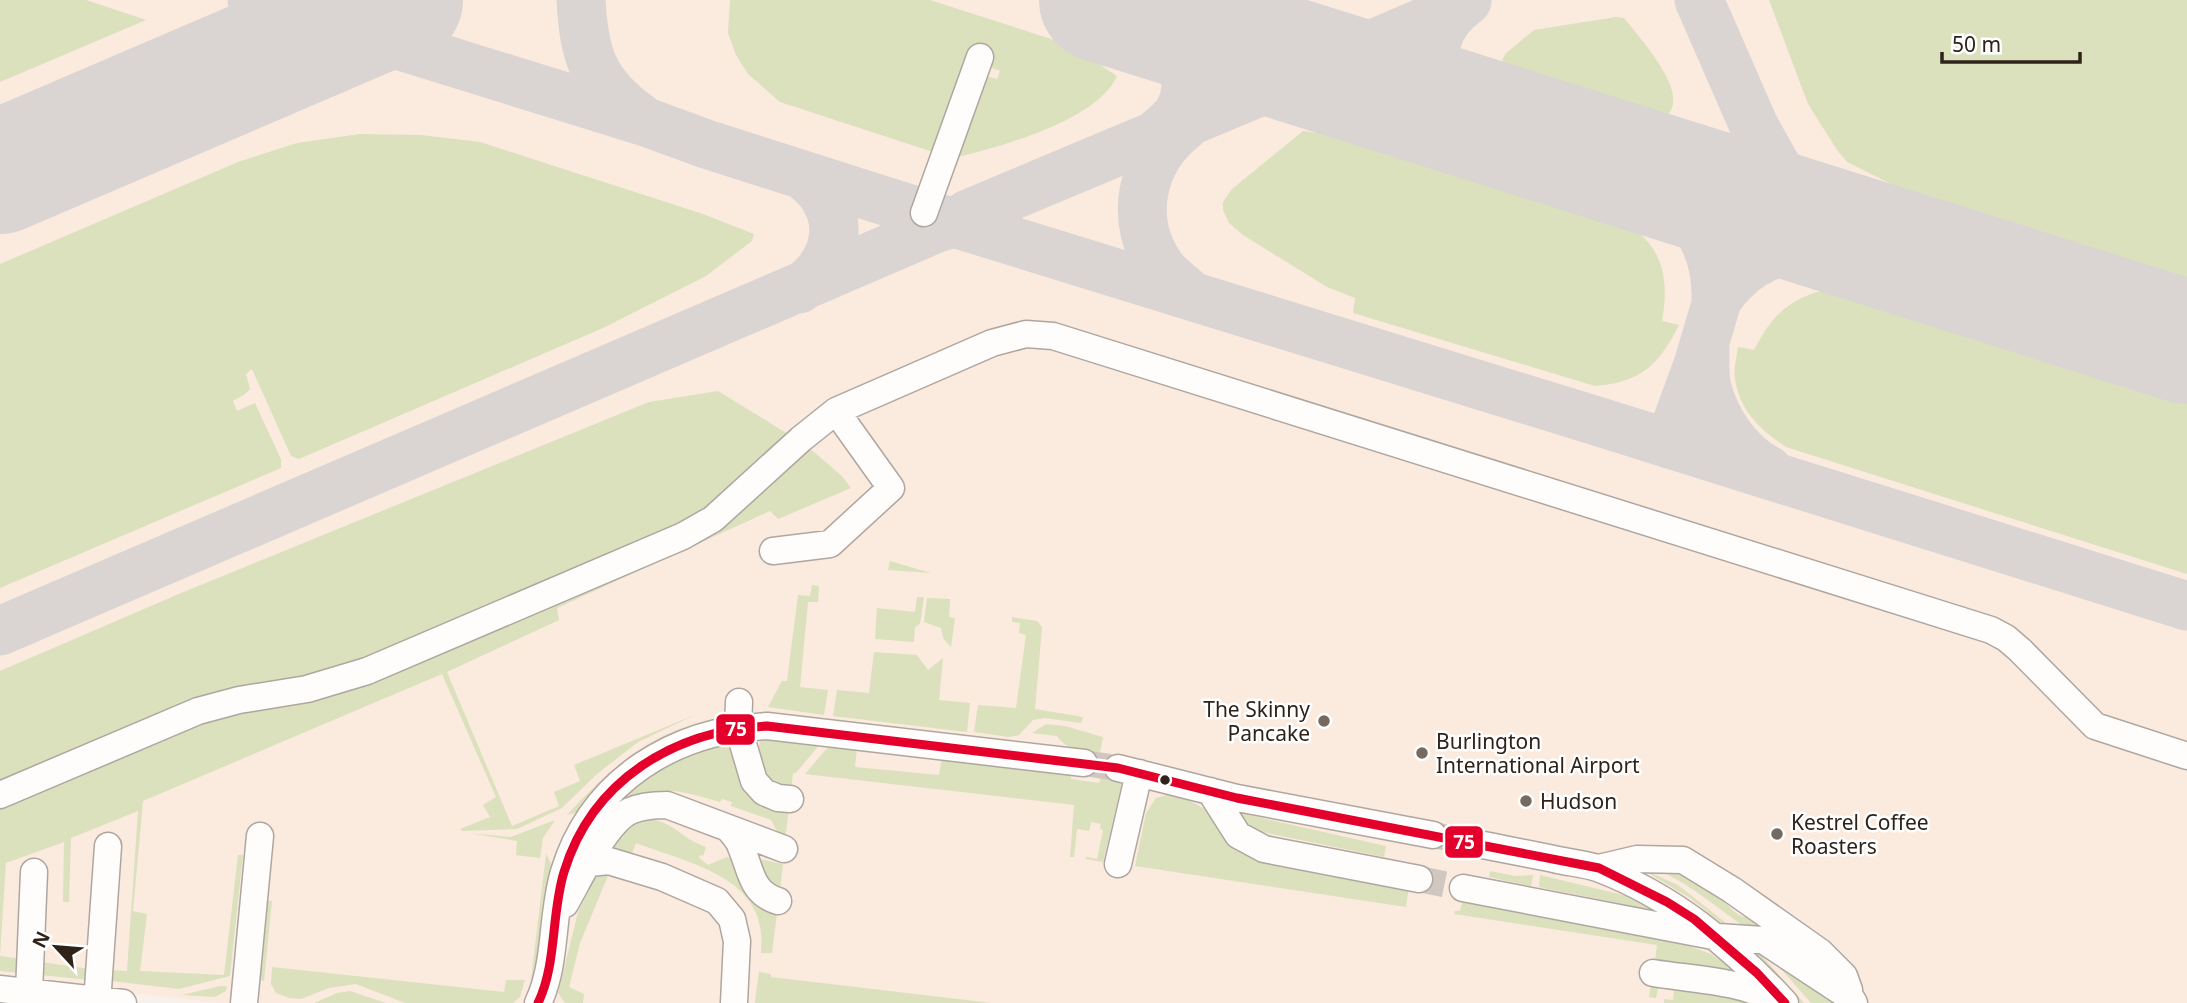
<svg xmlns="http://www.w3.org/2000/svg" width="2187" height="1003" font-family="'Noto Sans',sans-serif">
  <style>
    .built { fill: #fbeade }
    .green { fill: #dbe0bd }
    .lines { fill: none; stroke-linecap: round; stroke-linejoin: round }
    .taxiway { stroke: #dad5d2; stroke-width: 49 }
    .runway { stroke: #dad5d2; stroke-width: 124 }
    .minor-tunnel { stroke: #d0c7c1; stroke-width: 26; stroke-dasharray: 26 13; stroke-linecap: butt }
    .minor-casing { stroke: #afa6a0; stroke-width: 29 }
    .minor { stroke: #fefdfc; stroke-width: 26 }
    .bus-1-casing { stroke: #fff; stroke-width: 14 }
    .bus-1 { stroke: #e4002b; stroke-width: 9 }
    .poi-dot { fill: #756a62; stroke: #fff; stroke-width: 2.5 }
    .bus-dot { fill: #2e2219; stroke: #fff; stroke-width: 2.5 }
    .labels { text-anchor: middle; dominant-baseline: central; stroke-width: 5; stroke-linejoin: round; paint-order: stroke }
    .poi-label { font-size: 21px; fill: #2e2219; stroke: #fff; text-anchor: start }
    .line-badge { stroke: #fff; stroke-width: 2.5 }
    .badge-label { font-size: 19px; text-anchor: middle; font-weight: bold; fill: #fff }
  </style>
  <rect width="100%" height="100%" fill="#f8f0eb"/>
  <!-- built -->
  <path class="built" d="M0 0H2187V1003H219L0 978Z"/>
  <!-- green -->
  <path class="green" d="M0 0H86L146 20 0 82Z
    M730 0H930L1070 45 1117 76C1097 121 999 147 954 158L980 74 997 79 1000 71 985 65V51L977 48 941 149 933 152 780 102 748 74 736 55 728 33Z
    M1769 0H2187V287L1985 221 1899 188 1847 162 1837 150 1808 104Z
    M1616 17 1624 18C1639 37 1684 86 1671 110 1669 115 1662 119 1658 122 1610 114 1537 97 1502 60L1505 54 1534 30Z
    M1303 131 1371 140 1604 210C1655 236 1672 263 1662 321L1679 325C1658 366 1641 382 1595 386L1353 313 1355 298 1327 287 1243 235 1229 223 1223 210V202L1232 189Z
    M360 134 421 135 480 142 703 214 754 234 752 241 706 276 603 328 299 459 291 456 252 369 246 374 250 389 245 394 233 401 237 411 255 403 281 459V468L0 588V264L238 162 297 143Z
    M1833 288 1852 289 2187 393V574L1786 447C1761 430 1740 412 1735 379 1733 369 1737 357 1738 347L1754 350C1773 313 1791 297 1833 288Z
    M718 391 791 436 703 516 425 640 0 787V671L181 593 649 402Z
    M808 447 842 476 851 488 778 519 770 511 557 608 559 620 447 672 512 826 559 806 554 792 580 781 574 765 697 714 638 742 597 774 562 808 517 829 463 831 460 829 490 817 483 805 496 797 442 674 143 801 133 911 147 914 140 971 224 975 238 855H243L230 976 179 989 111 981V970L127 971 138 811 71 838 69 902H63L64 842 6 863 0 955V802L146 738 660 554Z
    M890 561 931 573 888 570Z
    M812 585 819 586 818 602H808L800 687 828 690 824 715 768 707 782 681H787L798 595 810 596Z
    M917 597H924L920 624 915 627 914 642 875 639 877 608 915 612Z
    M927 598 950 599 949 617 955 618 951 647 943 638 941 628 924 622Z
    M1012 617 1037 621 1042 627 1035 709 1083 717 1081 723 1045 718 1033 720 1019 735 1009 737 974 732 978 705 1016 708 1026 635 1019 633 1020 623 1012 622Z
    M874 652 917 655 928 670 943 658 939 700 970 703 967 732 833 716 837 690 869 693Z
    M725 716C664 734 614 758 578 812L567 815C617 761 652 731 725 716Z
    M1046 724 1065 726 1103 737 1100 752C1083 750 1067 751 1057 736L1032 733Z
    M765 739 820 744 796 773H793L791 790 765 780 758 751 760 741Z
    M727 743C757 764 733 814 789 809L785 840 780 837 771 820 731 806 732 802 722 799 720 802C668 787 660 785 610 808L635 785 684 754Z
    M829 746 857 748 855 767 939 775 942 759 1071 774V779L1099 783 1101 777 1120 780 1121 787 1103 862 1086 859V857L1097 859 1103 830 1100 829 1101 824 1091 822 1089 831 1077 829 1074 857H1070L1074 805 805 774Z
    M1167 795C1182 796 1205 806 1215 819 1227 833 1230 848 1247 856L1409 886 1406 907 1135 866 1146 813 1156 798Z
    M1235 812 1386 846 1384 857 1247 829Z
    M641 819C675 819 677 837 706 847L703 856 700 855 699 858 708 865 727 857 730 858 738 874 777 913 772 953H761L759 972 771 974V977L992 1003H755C757 981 763 955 761 932 755 874 682 861 636 843L629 862 608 849 622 830Z
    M555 820 543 838 540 858 516 855 517 841 468 833 511 837Z
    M546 854 552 865 543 901 532 1002 529 996Z
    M758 859 783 864 780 891 772 890Z
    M1638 867 1678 885 1736 931 1723 924 1690 898Z
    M600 869 610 871 580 943 569 987 584 994 583 1003H565L558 993 578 912Z
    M1656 869C1680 868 1703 883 1721 898 1731 907 1736 919 1752 917L1773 933H1748C1743 923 1736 922 1728 915 1704 897 1683 881 1656 869Z
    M1490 871 1515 876 1533 875 1531 886 1489 877Z
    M1540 875 1627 896 1655 909 1653 914 1623 907V904L1539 887Z
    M1452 899 1670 939 1711 954 1736 971 1733 978 1654 968 1657 945 1454 914 1455 911H1460L1462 903Z
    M267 901H272L264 981 259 980Z
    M1752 945 1804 1003H1800L1748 946Z
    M1768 954 1839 1003H1811Z
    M0 956 90 969V980L0 971Z
    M272 967 504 992 506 980H525L520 997 513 1003H405L356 984 329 988 301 999 289 998 276 993 271 984Z
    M1652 978 1757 1003H1664V999L1673 1000 1674 991 1658 988 1656 998 1649 997Z
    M220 986H227L226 991 215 997 182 995Z
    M350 991 386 1003H314L337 993Z"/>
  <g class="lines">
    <!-- taxiway -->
    <path class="taxiway" d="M252 0 646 122 706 144 954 223 1603 423 2187 606
      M581 0C584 55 593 84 639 117
      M1124 7C1138 15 1154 22 1166 33 1186 51 1193 91 1177 114 1171 123 1162 129 1154 136
      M1301 63 1333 61 1457 8
      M1466 114C1459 108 1451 102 1446 94 1424 61 1435 23 1467 1
      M1186 125C1140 160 1127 222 1163 270 1171 279 1183 288 1192 296
      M1754 126 1779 171 1806 197 1885 244
      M1620 169 1622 164C1675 203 1717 225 1716 298
      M799 289C829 269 845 232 825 199 820 189 811 182 803 175
      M1717 300C1761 236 1824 243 1893 249
      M1705 349C1705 362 1704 376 1707 388 1715 420 1738 455 1768 470
      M1669 444 1698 365 1756 169 1757 138 1754 126 1699 0
      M0 631 937 228 954 223 968 214 1333 61"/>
    <!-- runway -->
    <path class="runway" d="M1101 0 2187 342
      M0 172 401 0"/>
    <!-- minor-tunnel -->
    <path class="minor-tunnel" d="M1084 763 1118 768
      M1433 835 1474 843
      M1419 879 1463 888"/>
    <defs>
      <path id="minor" d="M924 213 980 57
        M773 551 830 544 891 488 836 411
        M739 702 738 727 754 781 764 792 778 798 790 799
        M1118 768 1237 798 1433 835
        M1210 791 1238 835 1264 849 1419 879
        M0 795 198 711 239 700 307 689 367 671 683 536 713 519 801 439 836 411 992 343 1026 334 1053 336 1991 630 2006 638 2020 650 2095 726 2187 756
        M728 828C733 834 739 840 741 847 751 870 751 893 778 901
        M1474 843C1502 849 1530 854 1558 860 1572 863 1587 864 1600 869 1673 897 1732 946 1785 1003
        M589 863 609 861 662 877 717 901 732 919 737 941 734 1003
        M1118 864 1139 773
        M1599 868 1637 859 1683 860 1732 890 1820 952 1844 976 1849 990
        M1463 888 1718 937 1763 940 1851 998 1854 1003
        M565 904C579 880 605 823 630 811 641 806 655 805 667 805L784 849
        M1653 973C1696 980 1741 980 1779 1002
        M0 989 123 1003
        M29 992 34 872
        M97 1003 108 846
        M244 1003 260 836
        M538 1003C557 964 551 914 564 872 592 780 675 730 767 726L1084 763"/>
    </defs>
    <!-- minor casing -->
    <use href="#minor" class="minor-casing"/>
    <!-- minor -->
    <use href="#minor" class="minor"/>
    <defs>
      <path id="bus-1" d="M538 1003C557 964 551 914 564 872 592 780 675 730 767 726L1118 768 1237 798 1599 868 1667 902 1694 919 1757 973 1785 1003"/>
    </defs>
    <!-- bus-1 casing -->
    <use href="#bus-1" class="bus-1-casing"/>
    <!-- bus-1 -->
    <use href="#bus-1" class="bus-1"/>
  </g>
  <!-- markers -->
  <g class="poi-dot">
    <circle cx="1324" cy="721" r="7"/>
    <circle cx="1422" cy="753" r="7"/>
    <circle cx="1526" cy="801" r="7"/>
    <circle cx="1777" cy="834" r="7"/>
  </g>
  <circle class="bus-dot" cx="1165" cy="780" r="6"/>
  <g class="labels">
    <!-- poi labels -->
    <g class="poi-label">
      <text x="1310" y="709" text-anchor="end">The Skinny<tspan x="1310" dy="24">Pancake</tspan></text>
      <text x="1436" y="741">Burlington<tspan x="1436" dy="24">International Airport</tspan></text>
      <text x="1540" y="801">Hudson</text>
      <text x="1791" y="822">Kestrel Coffee<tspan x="1791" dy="24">Roasters</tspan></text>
    </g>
  </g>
  <g class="line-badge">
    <rect x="715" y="713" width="41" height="33" rx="7" fill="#e4002b"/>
    <rect x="1444" y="825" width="40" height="34" rx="7" fill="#e4002b"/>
  </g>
  <g class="badge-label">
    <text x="736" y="736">75</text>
    <text x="1464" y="849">75</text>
  </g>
  <!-- north arrow -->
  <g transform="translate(56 947) rotate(296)" stroke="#ffffff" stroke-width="5" paint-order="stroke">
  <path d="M0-5L12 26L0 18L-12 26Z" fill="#2e2219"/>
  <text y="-10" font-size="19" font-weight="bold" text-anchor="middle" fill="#2e2219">N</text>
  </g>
  <!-- scale -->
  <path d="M1942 52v10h138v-10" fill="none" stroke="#2e2219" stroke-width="3.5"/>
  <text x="1952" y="52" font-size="21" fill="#2e2219" stroke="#ffffff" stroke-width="5" paint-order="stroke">50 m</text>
</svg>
